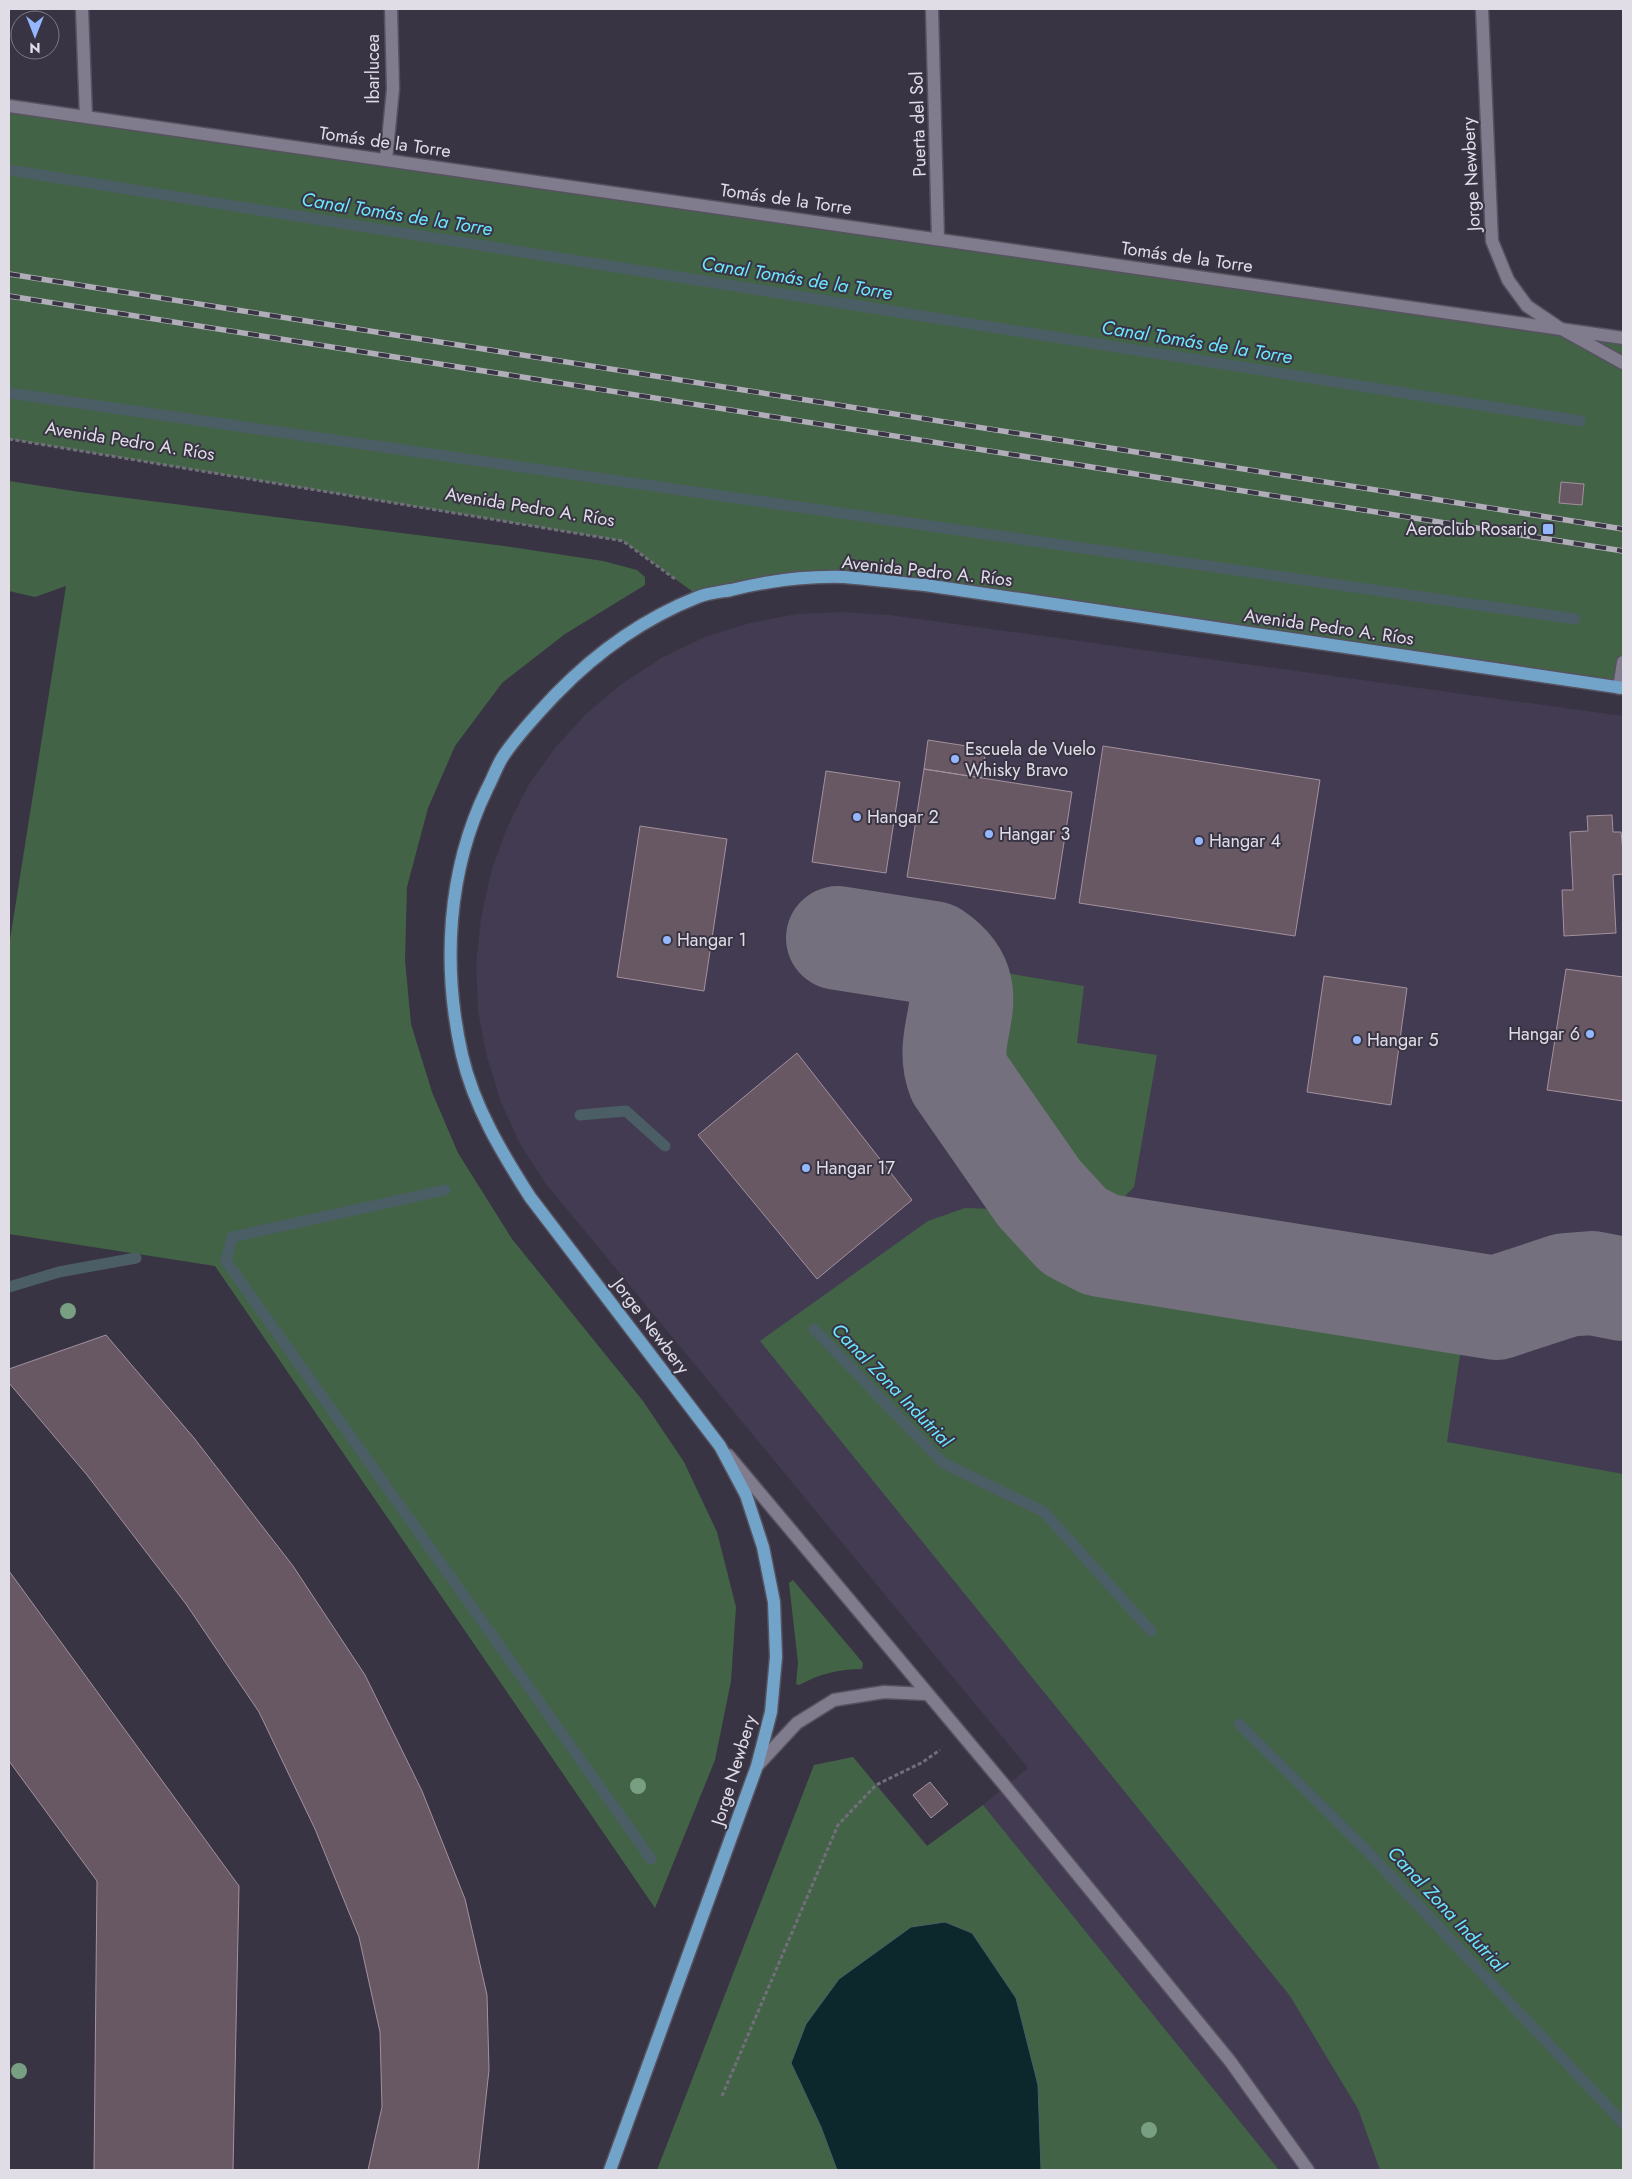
<svg xmlns="http://www.w3.org/2000/svg" width="1632" height="2179" font-family="Jost,sans-serif">
  <style>
    .built { fill: #423b51 }
    .green { fill: #426346 }
    .water { fill: #0d282d; stroke: #4c5e65 }
    .lines { fill: none; stroke-linecap: round; stroke-linejoin: round }
    .stream { stroke: #4c5e65; stroke-width: 11 }
    .taxiway { stroke: #75707e; stroke-width: 104 }
    .building { fill: #685864; stroke: #a3919e }
    .minor-casing { stroke: #56525f; stroke-width: 15 }
    .major-casing { stroke: #56525f; stroke-width: 15 }
    .path { stroke: #726e7c; stroke-width: 3; stroke-dasharray: 4 2.5; stroke-linecap: butt }
    .minor { stroke: #807b8d; stroke-width: 12 }
    .major { stroke: #72a4ca; stroke-width: 12 }
    .rail-casing { stroke: #b1adb9; stroke-width: 5.5 }
    .rail { stroke: #393444; stroke-width: 4; stroke-dasharray: 11; stroke-linecap: butt }
    .tree { fill: #799f82 }
    .poi-dot { fill: #94b7fd; stroke: #393444; stroke-width: 2 }
    .labels { text-anchor: middle; dominant-baseline: central; stroke-width: 4; stroke-linejoin: round; paint-order: stroke }
    .street-label { font-size: 18px; fill: #e0dde7; stroke: #393444 }
    .poi-label { font-size: 18px; fill: #e0dde7; stroke: #393444; text-anchor: start }
    .water-label { font-size: 19px; font-style: italic; fill: #6be7fe; stroke: #393444 }
  </style>
  <rect width="100%" height="100%" fill="#393444"/>
  <!-- built -->
  <path class="built" d="M843 612 890 615 1623 716V2170H657L814 1765 853 1757 928 1846 983 1805 1028 1768 546 1184 520 1144 501 1102 487 1057 478 1011 476 964 481 918 491 872 507 828 528 786 555 748 587 713 623 683 663 657 705 637 750 623 796 614Z"/>
  <!-- green -->
  <path class="green" d="M9 106 1623 338V688L843 577 700 597 623 541 9 439Z
    M9 481 80 492 504 546 603 561 637 570 645 577V585L565 634 502 683 455 746 428 808 407 887 405 960 411 1024 432 1092 458 1153 512 1239 643 1401 684 1462 717 1532 736 1607 731 1681 715 1760 655 1908 215 1266 9 1234V946L66 586 35 597 9 591Z
    M1000 972 1084 986 1077 1043 1157 1055 1134 1187 1123 1198 1107 1202 1080 1192 1032 1128 984 1057Z
    M965 1208 994 1209 1017 1216 1048 1251 1068 1266 1463 1335 1447 1442 1623 1474V2170H1380L1358 2109 1290 1996 760 1341 928 1221Z
    M793 1580 863 1663 862 1669C838 1669 820 1674 799 1685L796 1684 798 1663 789 1583Z
    M853 1757 927 1846 983 1805 1279 2170H657L814 1765Z"/>
  <!-- water -->
  <path class="water" d="M945 1922 972 1933 1016 1998 1038 2085 1041 2170H837L821 2127 791 2063 806 2024 839 1979 911 1927Z"/>
  <g class="lines">
    <!-- stream -->
    <path class="stream" d="M9 170 1580 421
      M9 393 1575 619
      M580 1115 626 1111 665 1146
      M445 1190 232 1237 226 1261 651 1859
      M9 1287 59 1272 136 1258
      M814 1329 943 1463 1044 1512 1151 1631
      M1239 1724 1368 1852 1623 2123"/>
    <!-- taxiway -->
    <path class="taxiway" d="M838 938 933 953C990 991 940 1030 959 1078L1039 1193 1074 1231 1101 1245 1496 1308 1566 1285 1592 1283 1623 1289"/>
  </g>
  <!-- building -->
  <path class="building" d="M1561 482 1584 484 1582 505 1559 503Z
    M928 740 986 749 982 778 924 769Z
    M1103 746 1320 780 1295 936 1079 903Z
    M924 769 1072 792 1055 899 907 877Z
    M826 771 900 782 886 873 812 862Z
    M1612 815 1613 832H1621L1623 850V874L1613 875 1616 933 1564 936 1562 890H1573L1570 832 1588 831 1587 816Z
    M640 826 727 839 704 991 617 977Z
    M1566 969 1623 977V1101L1547 1090Z
    M1324 976 1407 988 1391 1105 1307 1092Z
    M797 1053 912 1200 817 1279 698 1135Z
    M106 1335 194 1438 293 1566 365 1675 422 1791 465 1899 487 1995 489 2070 478 2170H368L382 2107 380 2032 359 1937 315 1829 259 1712 186 1604 87 1475 9 1383V1369Z
    M9 1571 239 1886 233 2170H94L97 1881 9 1761Z
    M930 1782 948 1804 931 1818 913 1795Z"/>
  <g class="lines">
    <defs>
      <path id="minor" d="M82 9 86 117
        M932 9 938 239
        M1482 9 1492 241 1508 280 1527 306 1558 327 1623 363
        M9 106 1623 338
        M386 160 393 89 391 9
        M1619 688 1623 662
        M728 1455 1006 1787 1230 2061 1308 2170
        M757 1766 797 1723 834 1700 884 1692 926 1694"/>
      <path id="major" d="M610 2170 757 1766 771 1712 776 1657 774 1602 763 1547 746 1495 720 1446 530 1197C502 1153 474 1107 462 1055 442 967 447 871 487 789 493 778 497 765 504 755 519 733 539 712 557 693 597 652 645 618 698 597 708 593 720 592 731 590 767 581 807 576 844 577 871 579 899 583 925 585L1623 688"/>
    </defs>
    <!-- minor casing -->
    <use href="#minor" class="minor-casing"/>
    <!-- major casing -->
    <use href="#major" class="major-casing"/>
    <!-- path -->
    <path class="path" d="M9 439 623 541 675 579
      M722 2096 838 1825 876 1785 923 1762 940 1750"/>
    <!-- minor -->
    <use href="#minor" class="minor"/>
    <!-- major -->
    <use href="#major" class="major"/>
    <defs>
      <path id="rail" d="M9 274 1623 529
        M9 296 1623 551"/>
    </defs>
    <!-- rail casing -->
    <use href="#rail" class="rail-casing"/>
    <!-- rail -->
    <use href="#rail" class="rail"/>
  </g>
  <!-- trees -->
  <g class="tree">
    <circle cx="68" cy="1311" r="8"/>
    <circle cx="638" cy="1786" r="8"/>
    <circle cx="19" cy="2071" r="8"/>
    <circle cx="1149" cy="2130" r="8"/>
  </g>
  <!-- markers -->
  <g class="poi-dot">
    <rect x="1542" y="523" width="12" height="12" rx="2.5"/>
    <circle cx="955" cy="759" r="5"/>
    <circle cx="857" cy="817" r="5"/>
    <circle cx="989" cy="834" r="5"/>
    <circle cx="1199" cy="841" r="5"/>
    <circle cx="667" cy="940" r="5"/>
    <circle cx="1590" cy="1034" r="5"/>
    <circle cx="1357" cy="1040" r="5"/>
    <circle cx="806" cy="1168" r="5"/>
  </g>
  <g class="labels">
    <!-- street labels -->
    <g class="street-label">
      <text transform="translate(373 69) rotate(-90)">Ibarlucea</text>
      <text transform="translate(918 124) rotate(-92)">Puerta del Sol</text>
      <text transform="translate(385 142) rotate(8)">Tomás de la Torre</text>
      <text transform="translate(1471 174) rotate(-93)">Jorge Newbery</text>
      <text transform="translate(786 199) rotate(8)">Tomás de la Torre</text>
      <text transform="translate(1187 257) rotate(8)">Tomás de la Torre</text>
      <text transform="translate(130 441) rotate(9)">Avenida Pedro A. Ríos</text>
      <text transform="translate(530 507) rotate(9)">Avenida Pedro A. Ríos</text>
      <text transform="translate(927 571) rotate(6)">Avenida Pedro A. Ríos</text>
      <text transform="translate(1329 627) rotate(8)">Avenida Pedro A. Ríos</text>
      <text transform="translate(651 1326) rotate(53)">Jorge Newbery</text>
      <text transform="translate(734 1770) rotate(-73)">Jorge Newbery</text>
    </g>
    <!-- poi labels -->
    <g class="poi-label">
      <text x="1537" y="529" text-anchor="end">Aeroclub Rosario</text>
      <text x="965" y="749">Escuela de Vuelo<tspan x="965" dy="21">Whisky Bravo</tspan></text>
      <text x="867" y="817">Hangar 2</text>
      <text x="999" y="834">Hangar 3</text>
      <text x="1209" y="841">Hangar 4</text>
      <text x="677" y="940">Hangar 1</text>
      <text x="1580" y="1034" text-anchor="end">Hangar 6</text>
      <text x="1367" y="1040">Hangar 5</text>
      <text x="816" y="1168">Hangar 17</text>
    </g>
    <!-- water labels -->
    <g class="water-label">
      <text transform="translate(397 214) rotate(9)">Canal Tomás de la Torre</text>
      <text transform="translate(797 278) rotate(9)">Canal Tomás de la Torre</text>
      <text transform="translate(1197 342) rotate(9)">Canal Tomás de la Torre</text>
      <text transform="translate(892 1385) rotate(46)">Canal Zona Indutrial</text>
      <text transform="translate(1447 1909) rotate(47)">Canal Zona Indutrial</text>
    </g>
  </g>
  <!-- border -->
  <rect width="1632" height="2179" fill="none" stroke="#e0dde7" stroke-width="20"/>
  <!-- north arrow -->
  <g transform="translate(35 35) rotate(180)"><circle r="24" fill="#393444" stroke="#7c7885"/>
  <path d="M0-4L9 19L0 12L-9 19Z" fill="#94b7fd"/>
  <text y="-8" font-size="14" font-weight="bold" text-anchor="middle" fill="#e0dde7">N</text>
  </g>
</svg>
